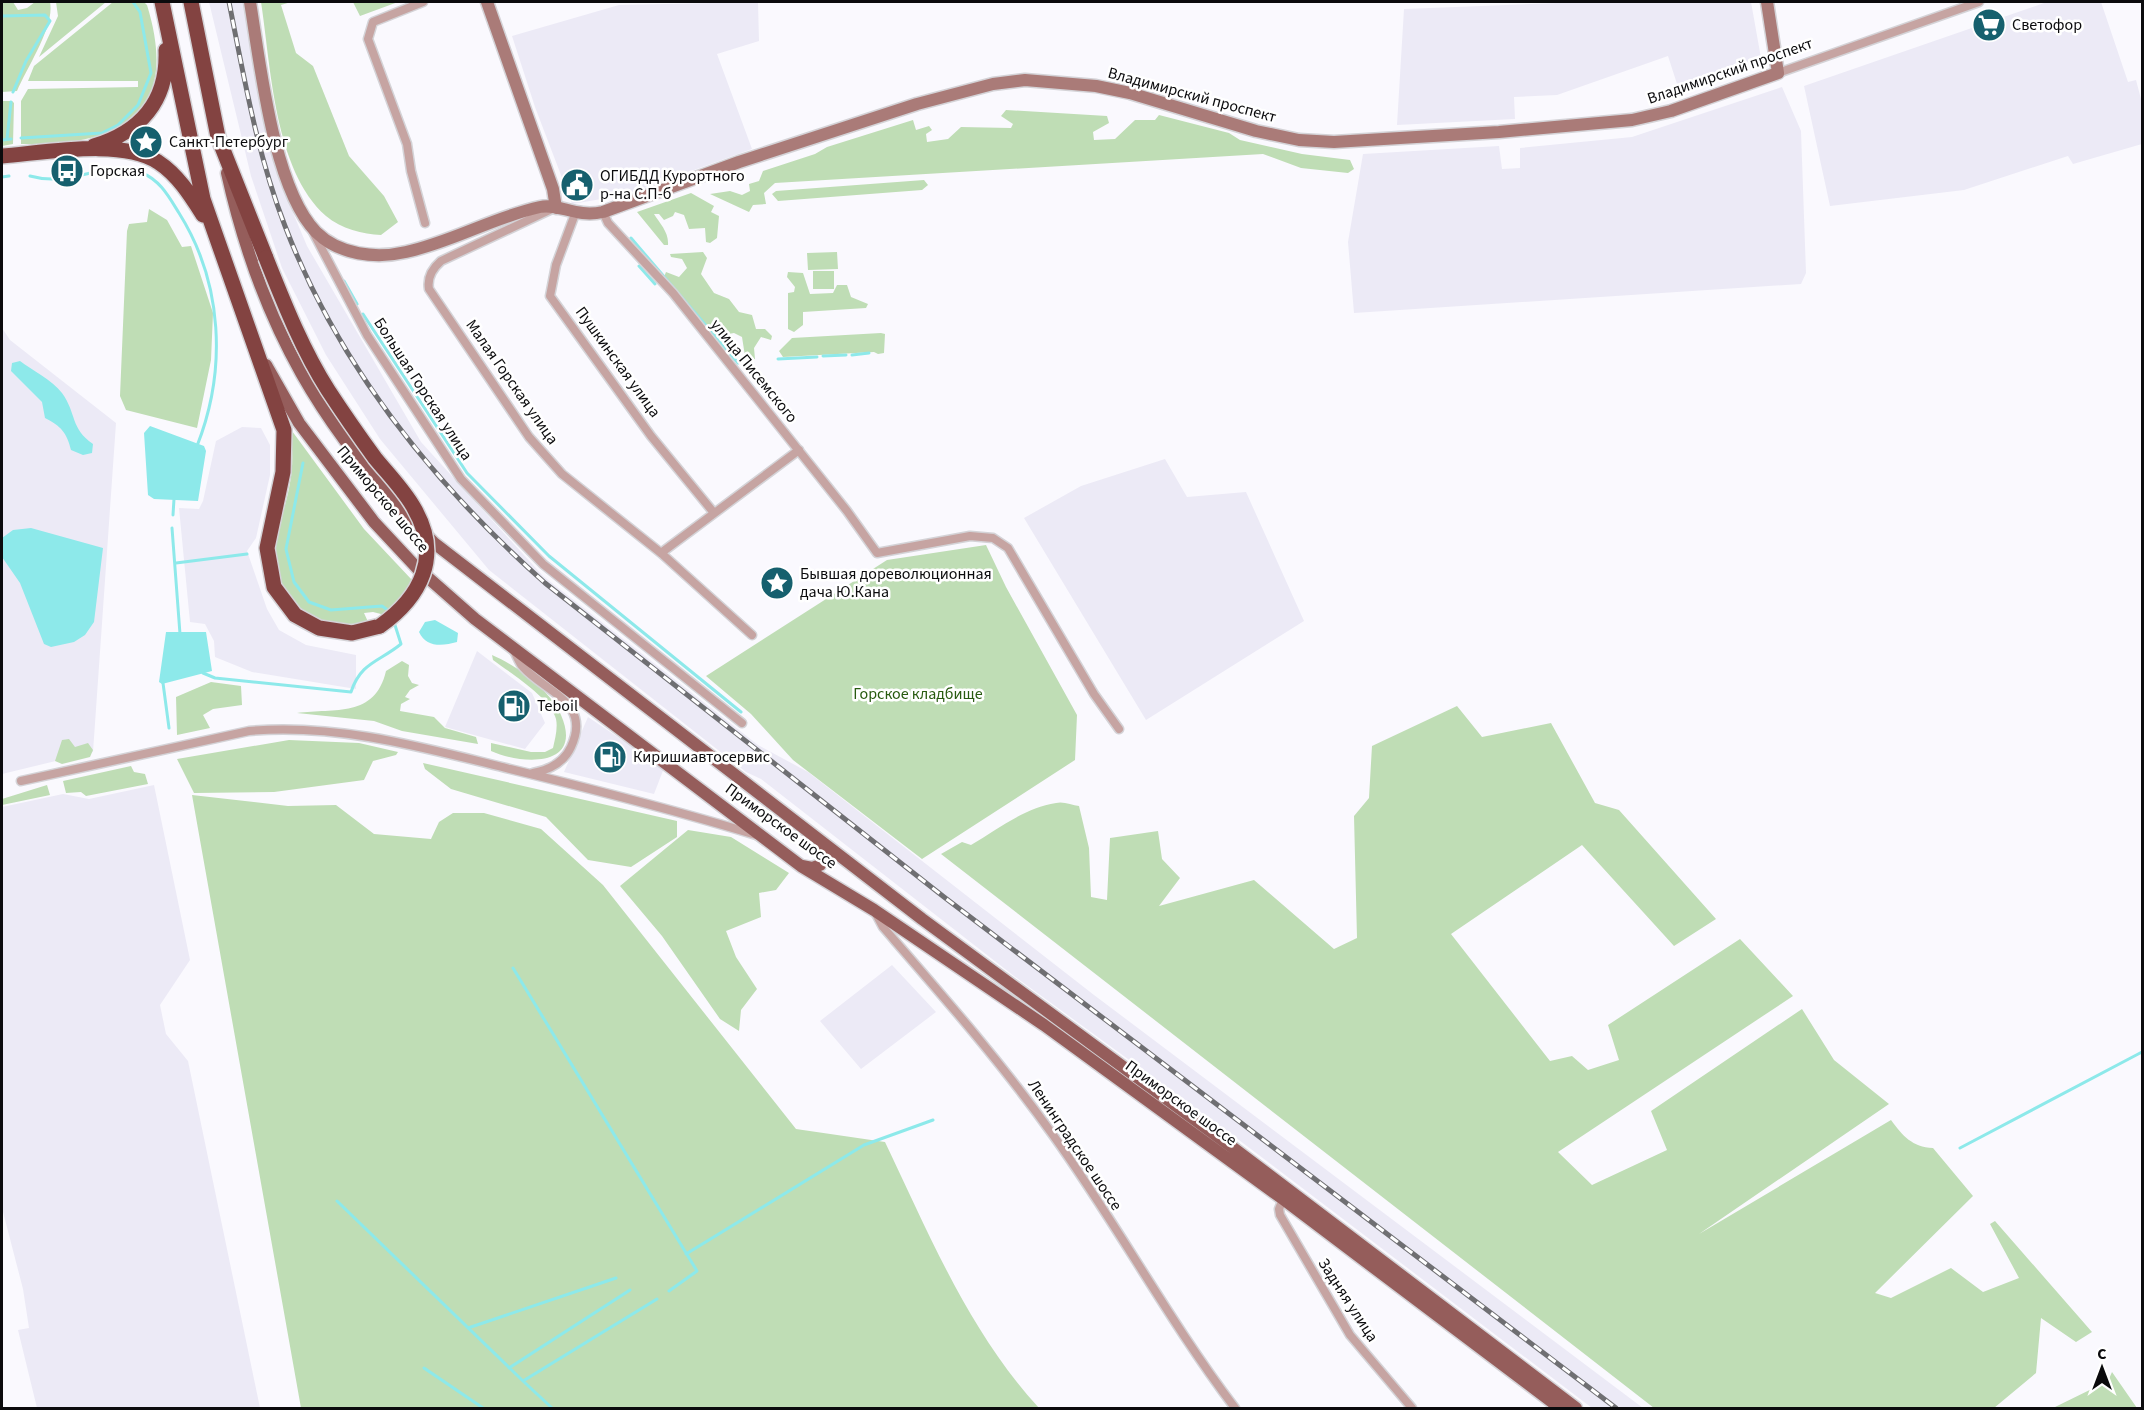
<svg xmlns="http://www.w3.org/2000/svg" width="2144" height="1410" font-family="'Source Sans 3',sans-serif">
  <style>
    .built { fill: #eceaf6 }
    .green { fill: #bfddb5 }
    .water { fill: #8de9ea }
    .lines { fill: none; stroke-linecap: round; stroke-linejoin: round }
    .stream { stroke: #8de9ea; stroke-width: 3 }
    .street-casing { stroke: #d4d3d7; stroke-width: 11 }
    .secondary-casing { stroke: #d4d3d7; stroke-width: 15 }
    .primary-casing { stroke: #d4d3d7; stroke-width: 15 }
    .highway-casing { stroke: #d4d3d7; stroke-width: 18 }
    .street { stroke: #c6a4a2; stroke-width: 8 }
    .secondary { stroke: #aa7b78; stroke-width: 12 }
    .primary { stroke: #955d5b; stroke-width: 12 }
    .highway { stroke: #834341; stroke-width: 15 }
    .rail-casing { stroke: #6f6f72; stroke-width: 5 }
    .rail { stroke: #fff; stroke-width: 3; stroke-dasharray: 9; stroke-linecap: butt }
    .highway-bridge-casing { stroke: #d4d3d7; stroke-width: 18; stroke-linecap: butt }
    .highway-bridge { stroke: #834341; stroke-width: 15 }
    .labels { text-anchor: middle; dominant-baseline: central; stroke-width: 5; stroke-linejoin: round; paint-order: stroke }
    .poi-label { font-size: 16px; fill: #0b0b0d; stroke: #fff; text-anchor: start }
    .street-label { font-size: 16px; fill: #0b0b0d; stroke: #fff }
    .park-label { font-size: 16px; fill: #285b10; stroke: #fff }
  </style>
  <rect width="100%" height="100%" fill="#faf9fe"/>
  <!-- built -->
  <path class="built" d="M209 2H246L280 182 307 246 421 442 543 576 758 745 808 772 1094 995 1643 1408H1592L1239 1140 1014 976 761 779 746 772 489 570 380 439 326 355 282 268 251 176Z
    M758 2 759 41 717 54 752 149 625 195 572 204 535 107 512 36 619 5Z
    M1582 2H1751L1761 58 1678 87 1668 56 1557 95 1514 97 1515 119 1397 125 1404 9Z
    M2047 2H2101L2128 82 2136 80 2142 103V144L2073 164 2068 156 1964 190 1830 206 1804 86Z
    M1782 87 1801 131 1806 273 1801 284 1354 313 1348 242 1363 154 1499 146 1502 169 1520 168V148L1632 137Z
    M2 328 10 340 116 423 93 752 2 774Z
    M242 427 261 428 270 445V475L256 538 247 551 267 609 279 630 306 645 356 655V689L252 672 215 657 214 641 205 624 190 622 179 508 199 509 203 501 216 441Z
    M1165 459 1187 497 1246 492 1304 621 1146 720 1024 518 1081 486Z
    M477 651 532 693 545 723 525 749 445 727Z
    M588 717 664 768 654 794 564 772Z
    M154 785 190 960 160 1005 166 1034 188 1061 260 1408H37L18 1330 29 1328 23 1289 2 1208V807L63 794 89 799Z
    M892 965 936 1012 861 1069 820 1021Z"/>
  <!-- green -->
  <path class="green" d="M2 2H13L18 10 27 8 35 2H50C55 26 27 67 17 91L2 92Z
    M56 2H106L39 57 58 16Z
    M113 2H144L147 5C181 115 120 146 21 144V101L28 89 138 87V81H28L34 66Z
    M261 2H291L281 5 296 53 313 66 349 156 384 196 398 222 381 235C363 234 341 229 326 216 274 170 271 66 261 2Z
    M353 2H398L360 16Z
    M2 101H12L14 103 13 144 2 146Z
    M1006 110 1107 116 1109 123 1093 132 1094 140 1115 139 1135 120H1155L1159 115 1229 133 1240 140 1302 154 1350 160 1354 169 1348 173 1301 168 1263 154 775 183 764 193 766 204 753 205 749 212 710 194 730 191 742 195 750 191 749 184 759 181 763 171 815 154 827 147 913 120 916 130 929 126 932 130 926 134 927 142 948 139 961 127 1011 128 1013 124 1001 116Z
    M924 180 928 185 922 190 778 201 772 194 776 191Z
    M691 193 714 206 711 212 719 216 717 238 710 243 706 242 705 228 689 229 684 215 675 212 673 216 664 220 659 214H654C660 224 669 232 668 245H664L637 212Z
    M149 209 167 220 182 247 191 246 213 313 211 360 197 428 126 410 120 396 127 231 129 224 147 222Z
    M703 252 707 258 701 274 714 293 729 299 739 312 752 315 756 329H765L772 336 771 340 761 337 754 348 755 359 749 361 745 356 742 337 734 333 723 335 726 342 723 347 718 344 664 277 666 272 679 277 687 268 682 259 671 257 670 254Z
    M837 252 838 269 808 270 807 253Z
    M813 271H834V289H813Z
    M788 272 803 273 810 294 833 293 837 285H847L851 297 868 304 866 308 803 312V325L794 332 788 329V293L794 292 795 287 787 277Z
    M881 333 885 334 884 353 878 354 874 352 783 357 779 351 792 338Z
    M292 431 364 529 412 580 406 592 385 615 373 612 364 613 369 624C344 628 323 624 303 610 251 572 282 531 290 483 293 466 293 450 290 433Z
    M986 545 1006 587 1077 715 1075 760 922 859 793 760 751 714 706 676 887 560Z
    M492 655C516 665 551 691 561 715 584 768 522 765 491 751V743L531 752H545L553 748C555 739 558 728 556 719 551 698 509 672 493 660Z
    M402 661 409 665 408 676 412 683 419 685 410 690 405 697 410 699 401 704 400 711 434 717 445 728 476 737 478 744 402 731 374 721 297 713C335 708 375 718 386 671Z
    M211 682 241 686 242 705 213 709 203 715 210 728 177 735 176 697Z
    M1457 706 1482 737 1551 723 1595 803 1619 810 1716 919 1674 946 1582 845 1451 934 1550 1061 1572 1056 1588 1070 1619 1060 1608 1025 1740 939 1793 996 1558 1152 1592 1185 1667 1150 1651 1111 1802 1009 1834 1060 1889 1104 1699 1234 1891 1120C1903 1136 1912 1147 1933 1148L1973 1196 1875 1293 1891 1298 1951 1268 1983 1292 2019 1278 1990 1224 1995 1221 2092 1332 2076 1342 2041 1318 2036 1373 1994 1408H1654L941 854 962 842 971 845C998 829 1024 808 1056 803 1063 801 1072 805 1079 806L1089 848 1091 897 1107 900 1110 838 1158 831 1162 859 1180 878 1159 906 1254 880 1334 949 1357 938 1354 816 1369 798 1372 746Z
    M69 739 75 747 88 743 93 750 90 757 62 764 55 761 62 740Z
    M289 740 359 743 398 752 396 755 373 761 364 780 274 792 194 793 177 759Z
    M423 763 677 821V837L631 867 588 860 546 817 451 789 425 769Z
    M131 766 134 772 145 774 148 784 86 796 81 792 66 793 63 781Z
    M47 785 50 795 2 805V799Z
    M192 795 288 806 336 805 374 834 431 839 439 822 453 813H484L541 829 603 885 796 1129 885 1142C929 1234 969 1332 1039 1408H301Z
    M688 830 731 837 789 873 776 890 759 893 761 917 726 931 736 957 757 989 741 1010 739 1031 720 1019 662 936 620 886Z
    M2112 1372 2137 1408H2053L2108 1381Z"/>
  <!-- water -->
  <path class="water" d="M20 361C32 370 52 380 62 393 77 414 70 428 93 444L92 453 83 455 71 450C67 433 61 426 45 418L42 402 11 371 12 363Z
    M150 426 204 446 206 451 198 501 154 499 148 495 144 433Z
    M31 528 103 548 94 622 85 635 74 642 51 647 44 644 20 583 2 557V538L13 530Z
    M435 620 458 633 457 642C443 646 426 648 419 632L425 622Z
    M166 632H206L212 671 162 684 159 682Z"/>
  <g class="lines">
    <!-- stream -->
    <path class="stream" d="M2 16 45 15 50 21 26 61 13 92
      M21 138 102 133 118 125 138 105 151 73 140 12 133 2
      M7 139 11 102
      M2 140 11 139
      M30 176C72 188 103 159 142 173 160 180 169 197 179 213 223 283 227 370 197 446
      M2 177 9 176
      M631 238 738 363
      M639 266 655 284
      M344 281 357 304
      M363 314 467 473 549 556 741 712
      M852 355 869 353
      M823 356 846 355
      M778 359 817 357
      M303 463 286 549 294 582 309 602 331 610 382 606 389 611
      M173 515 174 499
      M172 528 180 634
      M176 563 247 554
      M203 673 215 678 351 692C361 662 379 662 401 644L394 622
      M163 683 169 728
      M513 968 697 1271 669 1291
      M1960 1148 2142 1052
      M337 1201 523 1381
      M686 1254 864 1145 933 1120
      M468 1328 616 1278
      M424 1368 483 1408
      M509 1368 630 1290
      M552 1408 523 1381 657 1299"/>
    <defs>
      <path id="street" d="M423 2 373 22 368 39 407 144 411 171 425 223
        M1778 73 1979 2
        M552 209 441 261C433 268 427 278 429 289L529 437 562 474 661 553 752 635
        M603 212 608 223 673 293 847 511 877 553 970 536 993 538 1008 548 1094 694 1119 729
        M575 214 556 265 550 296 651 436 714 513
        M313 232 367 335 461 479 543 564 742 723
        M661 553 799 450
        M514 651C517 656 519 663 523 667 545 692 592 702 571 747 564 762 549 770 533 773
        M21 781 249 731C338 723 425 748 510 769 592 789 675 810 756 835
        M875 912 883 927C942 995 1001 1062 1053 1135 1117 1224 1169 1321 1235 1408
        M1283 1199 1279 1209 1280 1215 1350 1335 1412 1408"/>
      <path id="secondary" d="M250 2C260 62 273 188 316 232 339 255 376 259 406 252 452 242 494 217 540 207 560 203 575 218 603 212L739 162 917 104 993 84 1025 80 1096 86 1130 93 1256 131 1299 140 1334 142 1499 132 1632 120 1671 111 1778 73 1767 2
        M487 2 553 189 556 208"/>
      <path id="primary" d="M227 173C261 326 323 432 434 543L922 919 1232 1147 1576 1408
        M266 365 299 423 374 522 417 568 475 619 801 866 874 910 1044 1025 1283 1199 1560 1408
        M802 866 812 868 820 865 826 853 823 844"/>
      <path id="highway" d="M162 2 203 199 284 430 283 472 267 548 274 587 295 615 319 628 352 633 380 626
        M191 2 218 137 266 258
        M94 146C140 132 168 101 166 50
        M2 156C43 153 123 138 158 162 178 175 191 196 203 215"/>
    </defs>
    <!-- street casing -->
    <use href="#street" class="street-casing"/>
    <!-- secondary casing -->
    <use href="#secondary" class="secondary-casing"/>
    <!-- primary casing -->
    <use href="#primary" class="primary-casing"/>
    <!-- highway casing -->
    <use href="#highway" class="highway-casing"/>
    <!-- street -->
    <use href="#street" class="street"/>
    <!-- secondary -->
    <use href="#secondary" class="secondary"/>
    <!-- primary -->
    <use href="#primary" class="primary"/>
    <!-- highway -->
    <use href="#highway" class="highway"/>
    <defs>
      <path id="rail" d="M229 2C244 77 257 154 285 226 338 365 435 485 545 583L944 897 1616 1408"/>
    </defs>
    <!-- rail casing -->
    <use href="#rail" class="rail-casing"/>
    <!-- rail -->
    <use href="#rail" class="rail"/>
    <defs>
      <path id="highway-bridge" d="M266 258C284 303 302 349 328 390 343 413 359 436 375 458 388 474 404 490 414 508 442 556 421 597 380 626"/>
    </defs>
    <!-- highway-bridge casing -->
    <use href="#highway-bridge" class="highway-bridge-casing"/>
    <!-- highway-bridge -->
    <use href="#highway-bridge" class="highway-bridge"/>
  </g>
  <!-- icons -->
  <defs>
    <symbol id="supermarket-disc" viewBox="-11 -11 22 22"><circle r="9.5" fill="#16606e" stroke="#fff"/><path d="M-6-5.5h2.5l.6 2H6L4.5 2H-2.5L-4.4-4H-6ZM-1.5 3.2a1.3 1.3 0 1 0 .1 0ZM3 3.2a1.3 1.3 0 1 0 .1 0Z" fill="#fff"/></symbol>
    <symbol id="sight-disc" viewBox="-11 -11 22 22"><circle r="9.5" fill="#16606e" stroke="#fff"/><path d="M0-6L1.8-2.2L6-1.7L2.9 1.2L3.7 5.4L0 3.3L-3.7 5.4L-2.9 1.2L-6-1.7L-1.8-2.2Z" fill="#fff"/></symbol>
    <symbol id="bus-disc" viewBox="-11 -11 22 22"><circle r="9.5" fill="#16606e" stroke="#fff"/><path d="M-5-6H5V4H4V6H2V4H-2V6H-4V4H-5ZM-3.5-4V0h7V-4ZM-3.5 1.2v1.5H-2V1.2ZM2 1.2v1.5H3.5V1.2Z" fill="#fff"/></symbol>
    <symbol id="civic-disc" viewBox="-11 -11 22 22"><circle r="9.5" fill="#16606e" stroke="#fff"/><path d="M-.6-6.5H3V-4.5H.6V-3L4-1V1h2V6H-6V1h2V-1L-.6-3ZM-1.2 2.5V6h2.4V2.5Z" fill="#fff"/></symbol>
    <symbol id="fuel-disc" viewBox="-11 -11 22 22"><circle r="9.5" fill="#16606e" stroke="#fff"/><path d="M-5.5-6h7V0h2V4h1.3V-2.5L3-4.5l.8-.8L6-3V5H2.5V1h-1V6h-7ZM-4.2-4.7v3.2H.2V-4.7Z" fill="#fff"/></symbol>
  </defs>
  <g fill-rule="evenodd">
    <use href="#supermarket-disc" x="1970" y="6" width="38" height="38"/>
    <use href="#sight-disc" x="127" y="123" width="38" height="38"/>
    <use href="#bus-disc" x="48" y="152" width="38" height="38"/>
    <use href="#civic-disc" x="558" y="166" width="38" height="38"/>
    <use href="#sight-disc" x="758" y="564" width="38" height="38"/>
    <use href="#fuel-disc" x="495" y="687" width="38" height="38"/>
    <use href="#fuel-disc" x="591" y="738" width="38" height="38"/>
  </g>
  <g class="labels">
    <!-- poi labels -->
    <g class="poi-label">
      <text x="2012" y="25">Светофор</text>
      <text x="169" y="142">Санкт-Петербург</text>
      <text x="90" y="171">Горская</text>
      <text x="600" y="176">ОГИБДД Курортного<tspan x="600" dy="18">р-на С.П-б</tspan></text>
      <text x="800" y="574">Бывшая дореволюционная<tspan x="800" dy="18">дача Ю.Кана</tspan></text>
      <text x="537" y="706">Teboil</text>
      <text x="633" y="757">Киришиавтосервис</text>
    </g>
    <!-- street labels -->
    <g class="street-label">
      <text transform="translate(1730 71) rotate(-19)">Владимирский проспект</text>
      <text transform="translate(1192 95) rotate(15)">Владимирский проспект</text>
      <text transform="translate(618 362) rotate(54)">Пушкинская улица</text>
      <text transform="translate(754 371) rotate(51)">улица Писемского</text>
      <text transform="translate(512 382) rotate(55)">Малая Горская улица</text>
      <text transform="translate(423 389) rotate(57)">Большая Горская улица</text>
      <text transform="translate(383 499) rotate(50)">Приморское шоссе</text>
      <text transform="translate(781 826) rotate(36)">Приморское шоссе</text>
      <text transform="translate(1181 1103) rotate(36)">Приморское шоссе</text>
      <text transform="translate(1075 1145) rotate(56)">Ленинградское шоссе</text>
      <text transform="translate(1348 1300) rotate(57)">Задняя улица</text>
    </g>
    <!-- park labels -->
    <g class="park-label">
      <text x="918" y="694">Горское кладбище</text>
    </g>
  </g>
  <!-- border -->
  <rect width="2144" height="1410" fill="none" stroke="#0b0b0d" stroke-width="6"/>
  <!-- north arrow -->
  <g transform="translate(2102 1368)" stroke="#ffffff" stroke-width="4.5" paint-order="stroke">
  <path d="M0-4.5L10 22L0 15L-10 22Z" fill="#0b0b0d"/>
  <text y="-9" font-size="16" font-weight="bold" text-anchor="middle" fill="#0b0b0d">С</text>
  </g>
</svg>
